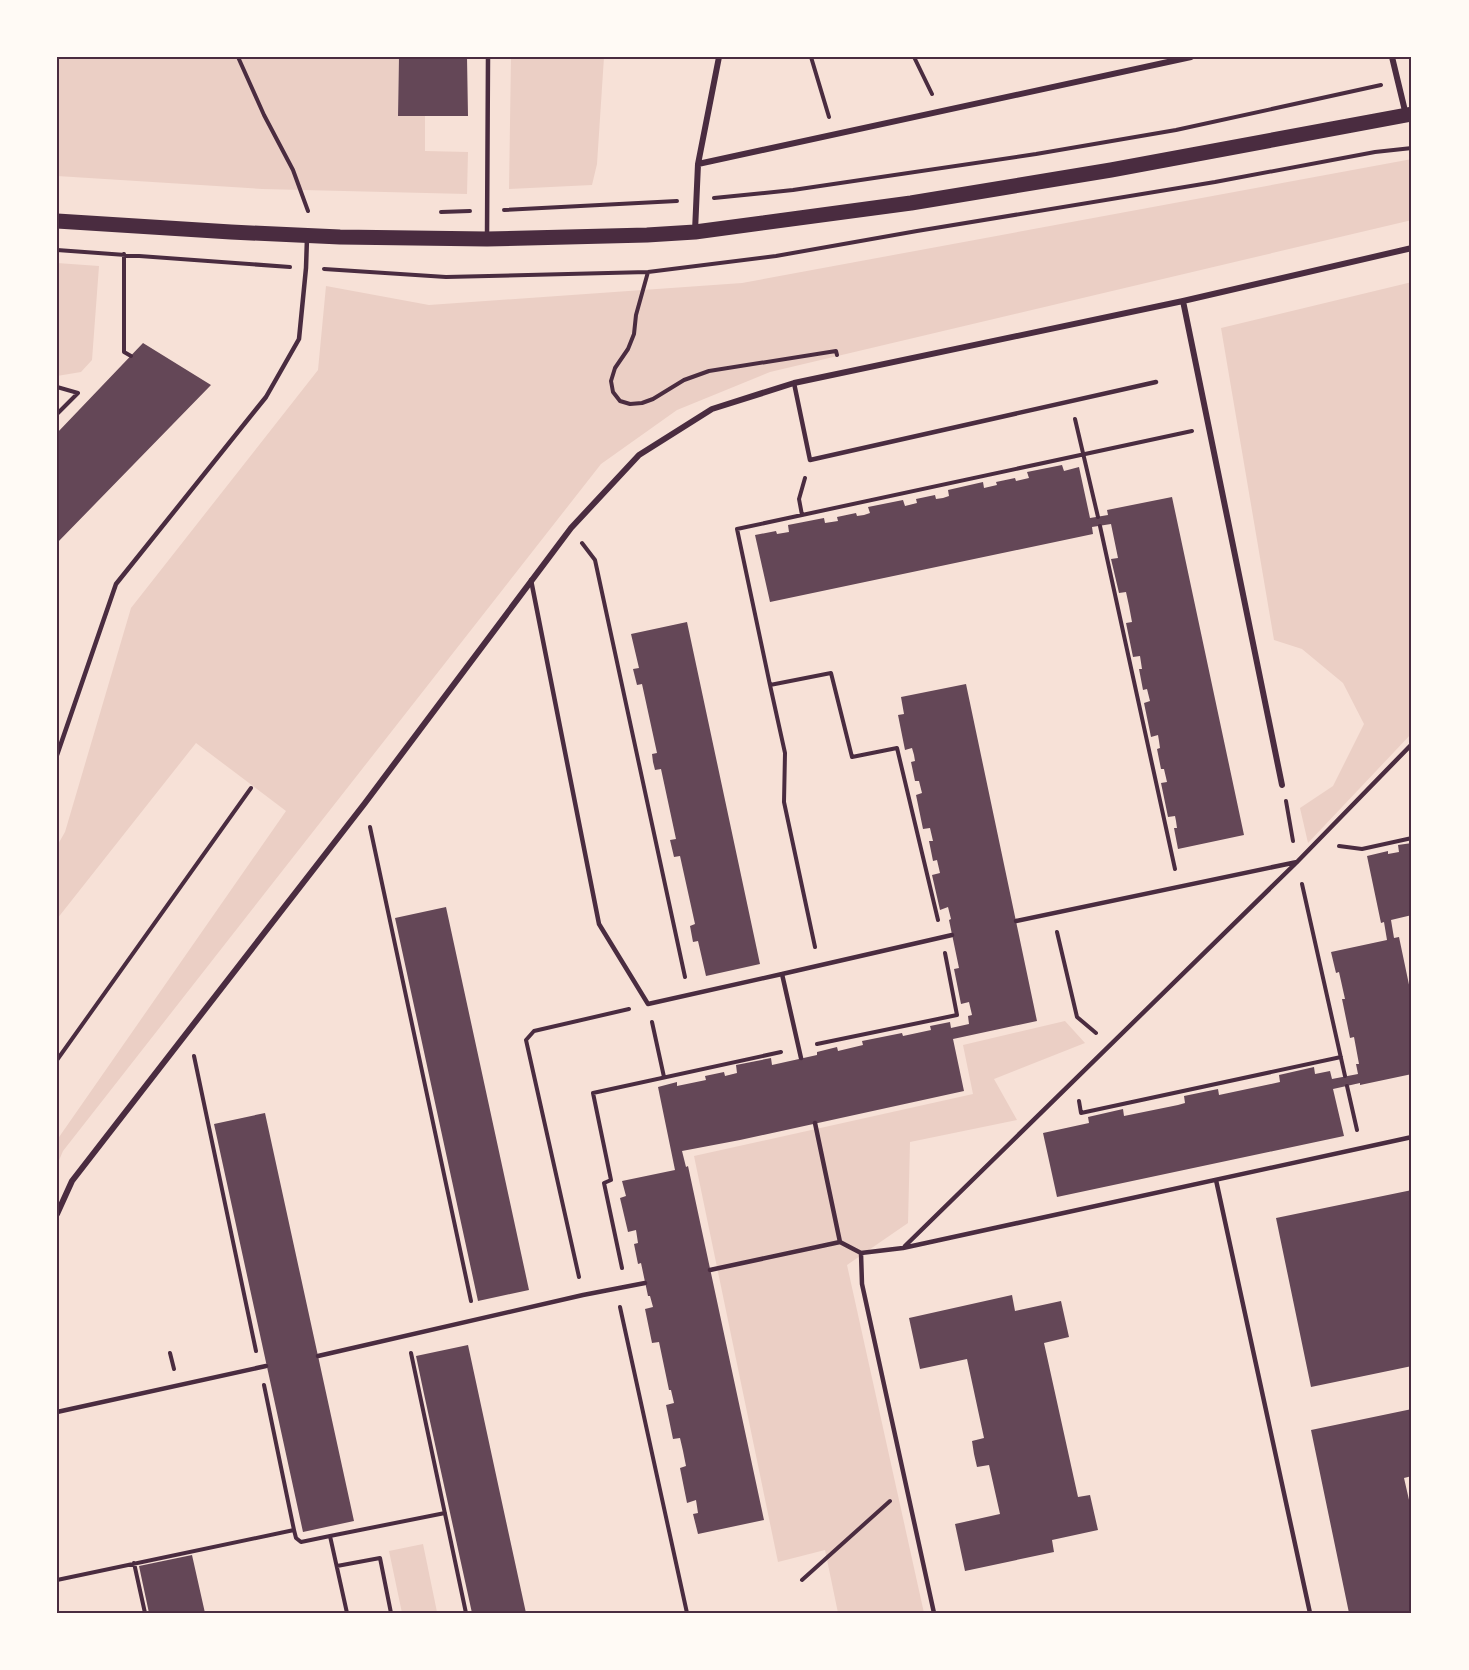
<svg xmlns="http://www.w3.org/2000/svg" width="1469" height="1670" font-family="Karla,sans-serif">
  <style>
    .green { fill: #ebcfc5 }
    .building { fill: #644757 }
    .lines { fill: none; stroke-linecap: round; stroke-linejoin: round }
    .path { stroke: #4a2c40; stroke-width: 4 }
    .service { stroke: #4a2c40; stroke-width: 4.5 }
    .minor { stroke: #4a2c40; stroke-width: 6 }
    .primary { stroke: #4a2c40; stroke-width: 15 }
    .neatline { fill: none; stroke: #4a2c40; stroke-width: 2 }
  </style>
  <rect width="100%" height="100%" fill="#f7e1d7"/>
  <!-- green -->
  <path class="green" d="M57 57H399L398 116H425V151L468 152 467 194 262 189 57 176Z
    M511 57H604L597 164 592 185 509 189Z
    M1412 159V220L770 372 677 410 601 464 63 1151 57 1165V1140L286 811 196 743 57 919V846L65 832 131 608 318 370 326 286 429 305 742 283Z
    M57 263 99 266 92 360 81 372 57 376Z
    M1412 282V733L1308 843 1300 808 1333 786 1364 724 1343 683 1302 649 1274 640 1221 328Z
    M1065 1021 1085 1043 994 1079 1017 1120 910 1142 908 1223 847 1265 924 1613H838L825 1550 778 1562 694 1156 973 1094 963 1045Z
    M423 1544 437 1612 402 1613 389 1551Z"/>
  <!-- building -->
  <path class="building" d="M399 57H467L468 116H398Z
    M143 343 211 385 57 543V433Z
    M1062 465 1064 471 1079 467 1090 518 1108 515 1107 510 1172 497 1244 835 1178 849 1174 828H1177L1176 821 1175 816 1168 817 1161 783 1167 782 1164 769H1161L1157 749 1160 748 1159 741 1158 735 1151 737 1144 703 1150 701 1147 689 1143 690 1139 669H1142L1140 656 1133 657 1126 623 1132 622 1129 606 1126 592 1119 593 1111 559 1118 558 1111 524 1092 527 1093 534 770 602 755 535 776 531 777 534 789 532 788 525 824 518 825 523 838 521 837 517 856 513 857 516 864 515 870 513 868 507 903 500 905 506 917 503 916 499 935 495 936 499 943 498 949 496 948 490 983 482 984 488 997 485 996 482 1015 478 1016 481 1029 478 1027 472Z
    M687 622 760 964 706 976 698 941 693 942 690 926 695 924 680 856 674 857 670 840 676 839 661 769 655 770 653 762 652 754 657 753 642 684 637 685 633 669 639 668 631 634Z
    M966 684 1037 1021 953 1039 964 1091 740 1140 682 1151 686 1167 688 1166 764 1520 698 1534 693 1514 698 1513 696 1500 687 1503 680 1468 686 1466 683 1451 680 1438 673 1439 666 1405 674 1403 671 1390H669L659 1342 652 1343 645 1309 653 1307 650 1296H648L641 1263 638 1264 634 1244 638 1243 636 1230 628 1232 620 1198 626 1196 622 1181 675 1170 658 1087 677 1082V1086L706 1080 705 1076 724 1072 725 1076 737 1073 736 1065 771 1058 772 1065 817 1055V1052L837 1047 838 1051 863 1045 862 1041 902 1033 903 1036 931 1030 930 1026 950 1022 951 1028 969 1024 968 1016 972 1015 969 1002 961 1004 954 969 959 968 949 920 951 919 948 907 940 910 932 875 940 873 937 860 933 861 929 841H933L930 828 923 829 916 795 922 793 919 781H915L911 762 915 761 914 755 912 748 905 750 898 715 904 714 901 697Z
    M1412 843V915L1391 920 1394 938 1399 937 1412 999V1074L1360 1085V1083L1333 1089 1344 1136 1057 1197 1043 1133 1089 1123 1088 1117 1123 1109 1124 1116 1178 1105 1185 1103 1184 1096 1218 1089 1219 1095 1280 1082 1279 1075 1314 1067 1315 1074 1330 1071 1332 1079 1358 1074 1356 1064H1359L1354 1037 1350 1038 1342 999H1345L1339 972 1336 973 1331 952 1387 940 1384 922 1381 923 1367 856 1388 851V854L1399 852 1398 845Z
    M446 907 529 1290 478 1301 395 918Z
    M265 1113 354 1521 303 1532 214 1124Z
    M1412 1190V1366L1311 1387 1276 1218Z
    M1012 1295 1015 1311 1061 1301 1069 1337 1044 1343 1078 1497 1090 1495 1098 1530 1052 1540 1054 1552 965 1571 955 1524 1000 1514 989 1465 977 1467 974 1454 972 1441 984 1438 967 1359 920 1369 909 1318Z
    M468 1345 501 1498 526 1613H472L424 1394 416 1356Z
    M1412 1409V1476L1404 1478 1412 1513V1613H1349L1311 1430Z
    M192 1555 205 1613H149L139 1566Z"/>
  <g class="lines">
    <!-- path -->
    <path class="path" d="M238 57 264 115 293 170 308 211
      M811 57 829 117
      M914 57 932 94
      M714 198 793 190 1036 154 1176 130 1381 85
      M504 210 677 201
      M441 212 470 211
      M57 250 290 267
      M124 254V352L131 356
      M324 269 446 277 648 272 776 256 917 231 1215 182 1375 152 1412 148
      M648 272 636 315 634 334 628 349 615 368 611 381 613 392 620 401 630 404 642 403 653 399 684 380 709 371 836 351 837 355
      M57 387 78 393
      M57 414 78 393
      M1075 419 1098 517
      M802 515 799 499 805 478
      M1100 526 1175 869
      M582 543 595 560 685 977
      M770 685 785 753 784 802 815 947
      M1286 801 1293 841
      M370 827 471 1301
      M1339 846 1362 849 1412 838
      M1302 884 1345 1076
      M938 920 897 748 852 757 831 673 770 685 737 529 1192 431
      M1057 932 1077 1017 1096 1033
      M652 1022 664 1077
      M817 1044 957 1015 945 953
      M194 1056 256 1351
      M57 1060 251 788
      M1347 1086 1357 1130
      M1079 1101 1081 1113 1341 1057
      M622 1268 604 1183 611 1180 593 1093 781 1052
      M579 1277 526 1040 534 1031 629 1009
      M620 1307 687 1613
      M170 1353 174 1369
      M411 1353 466 1613
      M264 1385 294 1530
      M330 1536 445 1513
      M134 1563 145 1613
      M337 1566 380 1558 391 1613
      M57 1580 294 1530 296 1538 301 1542 330 1536 347 1613
      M802 1580 890 1501"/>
    <!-- service -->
    <path class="service" d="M487 237 488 57
      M794 383 810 460 1156 382
      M531 580 599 924 648 1004 782 974
      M57 755 116 584 266 397 299 339 306 268 307 238
      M1016 921 1297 862
      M801 1058 782 974 952 935
      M815 1123 840 1242
      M1216 1180 1310 1613
      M905 1246 1297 862 1412 744
      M861 1253 862 1284 934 1613
      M710 1270 840 1242 861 1253 903 1248 1412 1137
      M318 1356 583 1295 645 1283
      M57 1412 266 1366"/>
    <!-- minor -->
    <path class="minor" d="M1392 57 1406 115
      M698 164 1191 57
      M695 231 698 164 719 57
      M1183 301 1282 785
      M57 1214 72 1181 365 803 571 528 639 455 712 409 794 383 1183 301 1412 248"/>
    <!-- primary -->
    <path class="primary" d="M57 221 231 232 340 237 487 239 647 235 695 232 911 203 1111 170 1412 114"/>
  </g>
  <!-- border -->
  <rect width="1469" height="1670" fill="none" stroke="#fffaf5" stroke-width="117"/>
  <rect x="58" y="58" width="1352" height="1554" class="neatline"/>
</svg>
